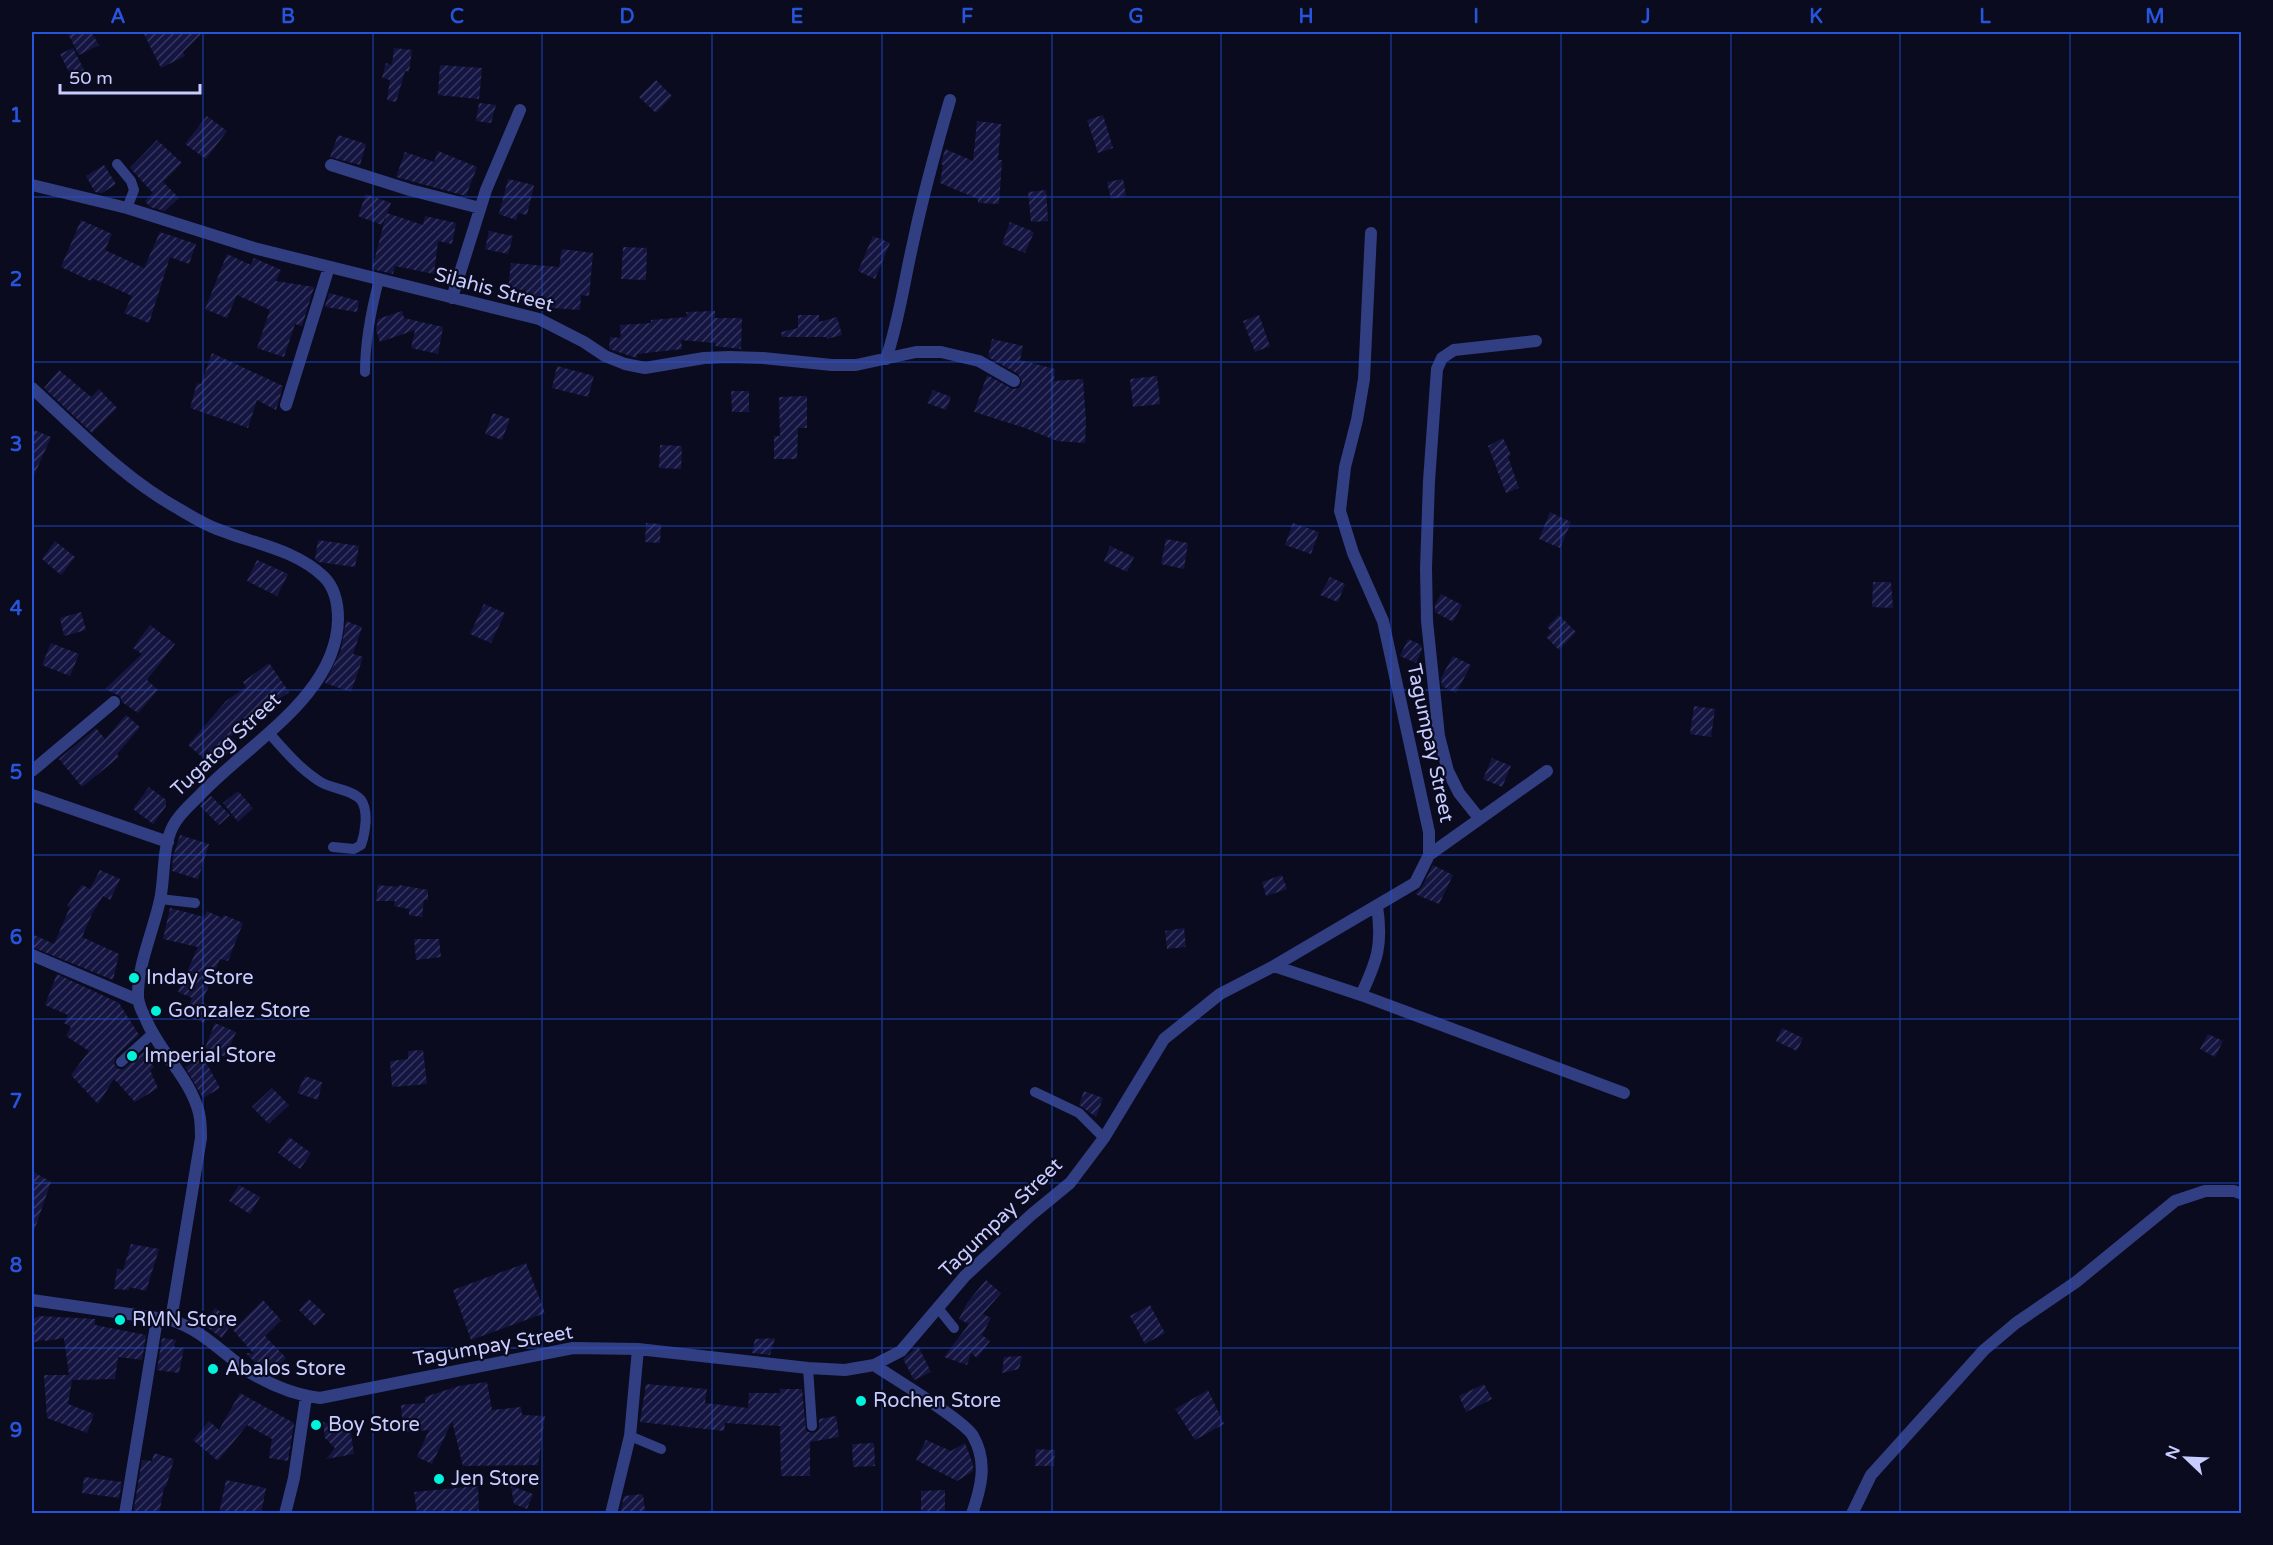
<svg xmlns="http://www.w3.org/2000/svg" width="2273" height="1545" font-family="'Varela Round',sans-serif">
  <style>
    .building { fill: url(#building-hatch) }
    .lines { fill: none; stroke-linecap: round; stroke-linejoin: round }
    .service { stroke: #313e82; stroke-width: 10 }
    .minor { stroke: #313e82; stroke-width: 12 }
    .grid { fill: none; stroke: #2654da; stroke-width: 1.5; stroke-opacity: 0.55 }
    .poi-dot { fill: #00f3db; stroke: #0a0b1f; stroke-width: 2 }
    .labels { text-anchor: middle; dominant-baseline: central; stroke-width: 4.5; stroke-linejoin: round; paint-order: stroke }
    .street-label { font-size: 20px; fill: #c8ccff; stroke: #0a0b1f }
    .poi-label { font-size: 20px; fill: #c8ccff; stroke: #0a0b1f; text-anchor: start }
    .neatline { fill: none; stroke: #2654da; stroke-width: 2 }
    .grid-label { font-size: 20px; text-anchor: middle; font-weight: bold; fill: #2654da }
  </style>
  <defs>
    <pattern id="building-hatch" width="6" height="6" patternUnits="userSpaceOnUse" patternTransform="scale(1.5)"><rect width="6" height="6" fill="#151541"/><path d="M-1 1l2-2M0 6l6-6M5 7l2-2" fill="none" stroke="#36365e"/></pattern>
  </defs>
  <rect width="100%" height="100%" fill="#0a0b1f"/>
  <!-- building -->
  <path class="building" d="M67 32H91L99 45 79 55Z
    M143 32H203L183 52 185 56 161 68Z
    M73 48 84 70 71 76 60 54Z
    M394 48 412 50 409 72 405 71 396 102 387 100 390 80 382 78 386 63 392 65Z
    M440 65 482 68 479 99 438 95Z
    M656 80 672 96 656 113 639 97Z
    M479 103 496 105 491 123 476 121Z
    M1103 115 1113 148 1098 153 1087 120Z
    M207 116 227 131 206 159 185 144Z
    M977 121 1001 124 998 160H1002L999 204 978 203V199L940 183 943 165 941 164 945 149 973 161Z
    M338 135 366 144 360 165 330 157Z
    M157 140 182 163 163 182 179 198 165 211 150 207 145 201 153 193 130 168Z
    M438 151 477 167 466 196 396 177 405 152 434 162Z
    M104 165 116 184 102 193 95 192 86 176Z
    M508 179 534 185 527 215 518 213 516 220 499 214Z
    M1123 179 1126 196 1111 199 1107 182Z
    M1046 190 1048 221 1031 222 1028 192Z
    M366 194 391 203 387 213 423 225 425 216 456 223 452 244 438 241 434 274 395 266 393 274 372 269 386 215 382 225 358 216Z
    M81 220 112 234 105 250 144 268 160 232 196 244 189 264 170 257 149 323 124 313 132 296 92 278 91 281 61 267Z
    M1010 222 1034 232 1025 253 1002 244Z
    M489 231 513 236 508 254 485 249Z
    M873 236 890 243 875 279 858 271Z
    M623 247 647 248 646 280 621 279Z
    M562 249 593 253 589 296 581 295 580 310 524 306 525 290 508 289 511 263 559 267Z
    M227 254 251 265 254 258 281 270 276 281 314 287 302 326 295 324 284 357 257 348 270 310 237 295 227 318 205 309Z
    M329 293 359 301 357 312 325 307Z
    M402 311 404 318 443 327 438 354 411 348 415 330 380 342 376 330 378 319Z
    M715 311V318H742L741 349 715 346 716 343 681 340 682 349 637 354V358L609 349 610 337 621 338 620 325 651 323V320L687 317 686 312Z
    M798 315H819V322L837 317 842 335 827 339 826 337H782L781 332 798 328Z
    M1259 315 1270 346 1255 352 1243 321Z
    M992 339 1023 346 1020 360 1055 369 1054 381 1083 379 1086 421 1085 443 1057 441 1025 428 974 412 987 375 1013 389 1019 388 1022 382 1018 374 988 357Z
    M212 353 283 386 276 410 257 400 248 428 190 408 197 383 201 384Z
    M557 366 594 376 588 397 552 388Z
    M59 370 91 397 99 389 117 408 92 433 44 388Z
    M1157 376 1160 404 1133 407 1130 379Z
    M933 390 951 397 946 410 927 403Z
    M731 391H749V412H732Z
    M807 396V428H798L797 459H774V436H780L779 397Z
    M493 413 510 419 502 440 485 434Z
    M32 429 51 437 32 480Z
    M1503 438 1511 455 1508 457 1519 488 1506 493 1488 446Z
    M660 445 682 446 681 469 659 468Z
    M1550 512 1571 522 1560 548 1539 539Z
    M646 523 661 524 660 543 645 542Z
    M1293 523 1319 532 1311 554 1285 545Z
    M1166 539 1188 543 1184 569 1161 564Z
    M318 540 359 546 355 567 318 562 315 559Z
    M55 541 75 557 61 575 42 559Z
    M1110 546 1134 557 1127 572 1104 561Z
    M257 560 288 574 277 596 247 581Z
    M1330 577 1345 584 1338 602 1320 595Z
    M1873 582H1891L1893 608 1872 607Z
    M1441 594 1462 605 1453 622 1435 612V605Z
    M484 604 505 613 491 643 470 634Z
    M81 612 86 630 64 636 60 618Z
    M1559 615 1576 632 1559 650 1546 637 1552 632 1547 627Z
    M346 621 362 627 353 654 363 657 351 692 325 683 341 650Z
    M150 625 175 644 147 680 158 690 138 713 122 702 120 696 105 689 142 654 133 648Z
    M1408 639 1421 645 1422 650 1416 663 1400 656Z
    M51 643 79 654 70 676 42 665Z
    M1453 656 1471 665 1456 693 1442 686 1441 678Z
    M269 663 289 692 261 712 263 714 230 737 236 741 222 760 209 751 207 753 209 748 202 757 188 745 226 701 246 687 243 682Z
    M1694 706 1715 709 1711 737 1690 734Z
    M126 715 140 727 117 754 119 757 82 787 59 759 96 728 105 739Z
    M1492 758 1511 766 1502 787 1483 779Z
    M149 787 166 800V806L153 824 133 809Z
    M238 791 253 808 238 822 223 803Z
    M211 796 230 815 219 825 200 806Z
    M180 835 209 844 198 879 172 871 173 857Z
    M1433 865 1453 875 1439 904 1415 894 1422 887Z
    M100 870 120 879 110 900 103 896 92 914 82 937 119 954 113 980 32 947V934L54 944 70 907 67 906 82 885 90 889Z
    M1282 875 1287 889 1266 896 1262 882Z
    M378 885 398 887 399 885 428 890V900H424L422 917 409 915V909L394 906 395 901H376Z
    M170 908 204 917 207 911 222 918 224 915 243 923 228 961 220 959 202 1002 178 992 198 947 163 939Z
    M1184 928 1186 947 1167 949 1165 931Z
    M414 939H439L441 957 416 960Z
    M57 974 119 1003 139 1035 116 1056 114 1064 118 1069H123L146 1050 154 1068 150 1070 158 1088 135 1102 114 1079 98 1104 71 1075 89 1051 66 1036 71 1027 64 1023 68 1015 45 1005Z
    M192 998 211 1006 204 1023 185 1015Z
    M215 1023 236 1032 225 1057 205 1048Z
    M1782 1028 1803 1038 1797 1051 1776 1041Z
    M2208 1034 2223 1041 2215 1057 2200 1049Z
    M423 1050 427 1084 392 1087 390 1061 408 1059V1051Z
    M203 1057 220 1088 203 1098 185 1067Z
    M305 1076 322 1082 318 1100 297 1093Z
    M272 1088 289 1105 269 1124 252 1107Z
    M1084 1091 1103 1098 1096 1117 1079 1105Z
    M289 1137 311 1153 300 1169 278 1153Z
    M32 1171 51 1182 34 1231H32Z
    M239 1185 260 1197 250 1214 229 1201Z
    M131 1244 159 1249 146 1291 129 1287V1290L114 1289 117 1269 123 1270Z
    M526 1263 545 1313 471 1340 453 1290Z
    M986 1280 1001 1293 983 1314 991 1318 982 1335 990 1341 977 1358 971 1353 967 1365 944 1357 969 1324 959 1319 967 1303Z
    M309 1299 325 1314 315 1326 299 1310Z
    M263 1300 281 1320 265 1336 286 1358 270 1374 261 1369 246 1353 254 1354 233 1330Z
    M1150 1305 1165 1333 1145 1344 1130 1316Z
    M215 1308 233 1321 222 1338 204 1325Z
    M39 1316 95 1319V1325L146 1335 142 1360 118 1357 115 1379 72 1380 68 1404 94 1414 87 1433 47 1418 44 1375H69L64 1338 45 1341V1339L32 1343V1319Z
    M162 1338 176 1340 174 1347 184 1348 179 1373 157 1370Z
    M775 1338 770 1355 752 1353 755 1339Z
    M918 1346 931 1372 914 1380 903 1359Z
    M1022 1356 1019 1369 1002 1373 1004 1357Z
    M487 1382 492 1410 521 1407 522 1415 545 1416 538 1465 463 1466 452 1421 432 1464 417 1457 429 1430 403 1432 401 1405 425 1403V1397L459 1386Z
    M646 1384 707 1389 705 1403 748 1408 749 1393H780V1389H802L806 1431 812 1433 816 1432 819 1429V1419L836 1416 839 1437 810 1442V1476H781L780 1426 725 1423 724 1431 640 1422Z
    M1484 1384 1492 1399 1466 1412 1459 1396Z
    M1208 1390 1224 1424 1195 1440 1175 1409Z
    M240 1393 294 1423 288 1461 269 1458 272 1439 247 1425 218 1461 193 1440 209 1421 219 1430Z
    M323 1422 350 1428 354 1454 326 1459 335 1448 325 1438Z
    M926 1440 951 1451 965 1443 973 1464V1471L957 1481 916 1460Z
    M874 1443 875 1466 853 1467 852 1444Z
    M1036 1449 1055 1450 1054 1466H1035Z
    M154 1453 174 1459 166 1487H164L159 1514H133L142 1460 152 1461Z
    M84 1477 122 1482 119 1498 82 1493Z
    M226 1480 266 1488 261 1514H219Z
    M478 1486 479 1511 438 1514V1510L417 1513 414 1492Z
    M511 1486 533 1494 527 1509 514 1504Z
    M945 1490V1512L921 1513V1491Z
    M643 1494 645 1511 620 1514 624 1496Z"/>
  <g class="lines">
    <!-- service -->
    <path class="service" d="M117 164 131 181 134 190 127 208
      M365 372C365 340 371 310 379 280
      M269 733C285 751 299 768 319 781 330 789 352 789 361 800 369 811 365 834 361 845L354 849 333 847
      M160 899 195 903
      M121 1062 152 1034
      M1035 1092 1079 1113 1104 1138
      M938 1308 954 1328
      M808 1368 812 1426
      M630 1436 661 1449"/>
    <!-- minor -->
    <path class="minor" d="M331 165 410 190 480 208
      M32 185 127 208 254 248 539 319 584 342 605 356 625 364 645 368 704 358 729 357 763 358 832 365H856L916 352H941L979 361 1014 381
      M452 298 486 190 520 110
      M886 359C899 321 904 282 913 243 923 195 936 148 950 100
      M32 388C78 430 124 479 179 509 189 515 199 521 210 526 247 543 293 547 324 577 335 588 338 604 338 619 337 696 246 745 199 796 190 805 179 814 173 826 162 847 165 877 160 900 153 932 137 966 138 998 139 1004 142 1012 145 1017 158 1051 190 1077 199 1113 201 1121 201 1130 201 1138L171 1320
      M286 405 329 267
      M32 771 114 702
      M32 795 168 842
      M1479 818 1459 793 1448 771 1439 736 1427 621 1426 568 1429 481 1437 369 1442 358 1454 350 1536 341
      M1429 855 1547 771
      M32 955 138 1000
      M1274 966 1361 995 1624 1093
      M1361 995C1377 961 1383 945 1377 906
      M32 1300 171 1320C203 1330 224 1355 251 1373 273 1386 295 1395 320 1398L573 1348 638 1349 808 1368 845 1370 874 1365 901 1351 965 1276 1031 1215 1070 1183 1104 1138 1164 1039 1220 994 1274 966 1415 883 1429 855V832L1383 621 1353 553 1340 511 1345 467 1357 420 1364 379 1371 233
      M874 1365C893 1378 964 1420 973 1436 988 1462 981 1488 972 1514
      M125 1514 157 1319
      M285 1514 294 1478 306 1397
      M611 1514 630 1436 638 1349
      M1852 1514 1871 1475 1984 1350 2016 1323 2076 1282 2175 1201 2205 1191H2234L2242 1194"/>
  </g>
  <!-- grid -->
  <path class="grid" d="M203 32V1514M373 32V1514M542 32V1514M712 32V1514M882 32V1514M1052 32V1514M1221 32V1514M1391 32V1514M1561 32V1514M1731 32V1514M1900 32V1514M2070 32V1514M32 197H2242M32 362H2242M32 526H2242M32 690H2242M32 855H2242M32 1019H2242M32 1183H2242M32 1348H2242"/>
  <!-- markers -->
  <g class="poi-dot">
    <circle cx="134" cy="978" r="6"/>
    <circle cx="156" cy="1011" r="6"/>
    <circle cx="132" cy="1056" r="6"/>
    <circle cx="120" cy="1320" r="6"/>
    <circle cx="213" cy="1369" r="6"/>
    <circle cx="861" cy="1401" r="6"/>
    <circle cx="316" cy="1425" r="6"/>
    <circle cx="439" cy="1479" r="6"/>
  </g>
  <g class="labels">
    <!-- street labels -->
    <g class="street-label">
      <text transform="translate(494 290) rotate(15)">Silahis Street</text>
      <text transform="translate(1430 743) rotate(78)">Tagumpay Street</text>
      <text transform="translate(226 745) rotate(-43)">Tugatog Street</text>
      <text transform="translate(1001 1218) rotate(-44)">Tagumpay Street</text>
      <text transform="translate(493 1346) rotate(-10)">Tagumpay Street</text>
    </g>
    <!-- poi labels -->
    <g class="poi-label">
      <text x="146" y="978">Inday Store</text>
      <text x="168" y="1011">Gonzalez Store</text>
      <text x="144" y="1056">Imperial Store</text>
      <text x="132" y="1320">RMN Store</text>
      <text x="225" y="1369">Abalos Store</text>
      <text x="873" y="1401">Rochen Store</text>
      <text x="328" y="1425">Boy Store</text>
      <text x="451" y="1479">Jen Store</text>
    </g>
  </g>
  <!-- border -->
  <rect width="2273" height="1545" fill="none" stroke="#0a0b1f" stroke-width="66"/>
  <!-- north arrow -->
  <g transform="translate(2186 1458) rotate(293)" stroke="#0a0b1f" stroke-width="4.5" paint-order="stroke">
  <path d="M0-4.5L10 22L0 15L-10 22Z" fill="#c8ccff"/>
  <text y="-9" font-size="16" font-weight="bold" text-anchor="middle" fill="#c8ccff">N</text>
  </g>
  <!-- scale -->
  <path d="M60 84v9h140v-9" fill="none" stroke="#c8ccff" stroke-width="3"/>
  <text x="69" y="84" font-size="18" fill="#c8ccff" stroke="#0a0b1f" stroke-width="4.5" paint-order="stroke">50 m</text>
  <rect x="33" y="33" width="2207" height="1479" class="neatline"/>
  <g class="grid-label">
    <text x="118" y="23">A</text>
    <text x="288" y="23">B</text>
    <text x="457" y="23">C</text>
    <text x="627" y="23">D</text>
    <text x="797" y="23">E</text>
    <text x="967" y="23">F</text>
    <text x="1136" y="23">G</text>
    <text x="1306" y="23">H</text>
    <text x="1476" y="23">I</text>
    <text x="1646" y="23">J</text>
    <text x="1816" y="23">K</text>
    <text x="1985" y="23">L</text>
    <text x="2155" y="23">M</text>
    <text x="16" y="122">1</text>
    <text x="16" y="286">2</text>
    <text x="16" y="451">3</text>
    <text x="16" y="615">4</text>
    <text x="16" y="779">5</text>
    <text x="16" y="944">6</text>
    <text x="16" y="1108">7</text>
    <text x="16" y="1272">8</text>
    <text x="16" y="1437">9</text>
  </g>
</svg>
